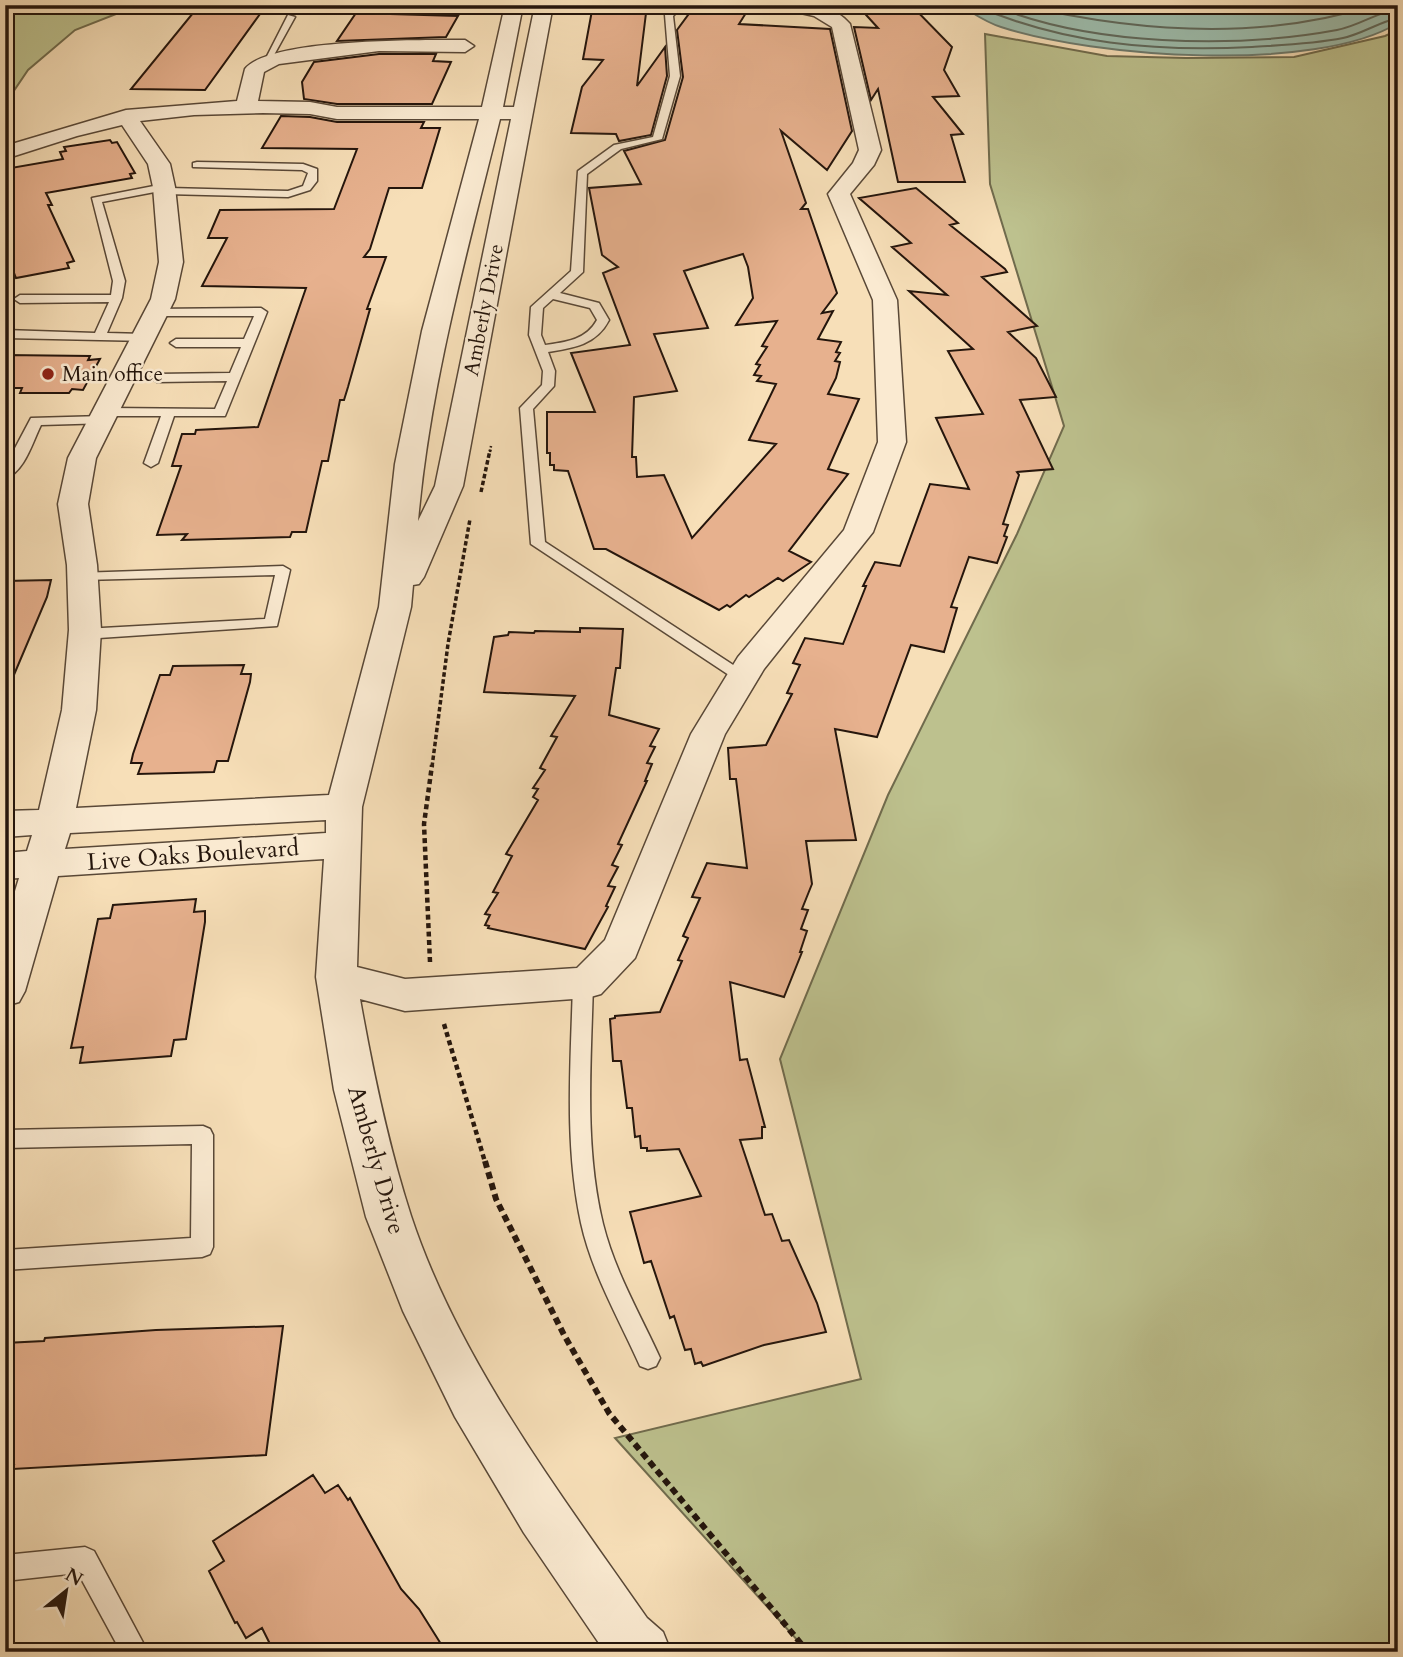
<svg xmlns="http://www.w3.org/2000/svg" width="1403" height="1657" font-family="Cardo,serif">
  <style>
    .green { fill: #bdc18e; stroke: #706b4d; stroke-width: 2 }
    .water { fill: #9dbdad; stroke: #6d7a6d; stroke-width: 2 }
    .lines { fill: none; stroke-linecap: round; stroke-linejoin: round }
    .shore { stroke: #60695c; stroke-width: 2 }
    .building { fill: #e7b18e; stroke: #24150c; stroke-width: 2; fill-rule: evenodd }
    .lane-casing { stroke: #594837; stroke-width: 3 }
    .street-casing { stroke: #594837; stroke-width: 3 }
    .path-far3 { stroke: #24150c; stroke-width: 2.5; stroke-dasharray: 2.5 2; stroke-linecap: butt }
    .path-far2 { stroke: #24150c; stroke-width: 3.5; stroke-dasharray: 4.5 2.5; stroke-linecap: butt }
    .path-far1 { stroke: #24150c; stroke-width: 4.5; stroke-dasharray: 5 3.5; stroke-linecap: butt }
    .path { stroke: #24150c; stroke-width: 6; stroke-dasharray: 7 4.5; stroke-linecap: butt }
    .lane { fill: #faead1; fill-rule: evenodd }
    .street { fill: #faead1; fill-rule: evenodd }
    .poi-dot { fill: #8f2418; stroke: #faead1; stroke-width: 2.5 }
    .labels { text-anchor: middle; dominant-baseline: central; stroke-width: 5; stroke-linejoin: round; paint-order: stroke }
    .far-street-label { font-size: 21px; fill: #24150c; stroke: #faead1 }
    .far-poi-label { font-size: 21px; fill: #24150c; stroke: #faead1; text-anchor: start }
    .street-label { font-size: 24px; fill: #24150c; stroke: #faead1 }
  </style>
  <rect width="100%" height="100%" fill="#f7dfb8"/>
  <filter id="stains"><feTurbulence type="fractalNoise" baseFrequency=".00286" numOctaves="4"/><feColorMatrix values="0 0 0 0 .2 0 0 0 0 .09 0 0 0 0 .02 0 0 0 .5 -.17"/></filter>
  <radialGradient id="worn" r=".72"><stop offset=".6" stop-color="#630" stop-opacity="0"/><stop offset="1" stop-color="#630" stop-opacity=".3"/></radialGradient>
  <!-- green -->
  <path class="green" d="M5 5H139L75 30 28 70 5 104Z
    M1398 30V1652H808L615 1438 861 1379 780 1059 888 795 1017 534 1064 426 990 184 985 34 1107 56 1186 58 1294 57 1385 36Z"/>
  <!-- water -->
  <path class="water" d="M959 5H1398V23C1315 74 1093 57 1001 27 987 23 973 13 959 5Z"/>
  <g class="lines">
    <!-- shore -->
    <path class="shore" d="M974 5C1062 44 1156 52 1252 47 1282 45 1313 44 1343 38 1362 34 1379 22 1398 18
      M992 5C1089 46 1234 49 1337 30 1359 26 1377 12 1398 9
      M1020 5C1136 32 1260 42 1375 5"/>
  </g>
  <!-- building -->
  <path class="building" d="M593 5H647L637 86 665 47 667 76 651 135 619 141 616 134 571 133 582 87 603 60 583 59Z
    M703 5H751L739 24 830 29 852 131 827 170 781 131 806 203 801 209H808L837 293 822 313 833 311 818 339 841 342 836 352 840 353 835 361 840 362 836 378 828 394 859 399 828 469 848 474 789 551 811 562 783 581 778 578 749 597 746 595 730 607 727 605 719 610 606 549H594L568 471 554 470V465H550V453H547V412H595L571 353 630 345 603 273 618 267 602 255 589 188 641 184 624 151 665 140 683 77 677 30 694 7ZM743 254 748 267 753 298 736 325 777 321 762 346 767 347 756 364 760 365 754 375 761 376 757 381 776 384 749 440 776 444 692 538 664 475 637 477 636 457H632L634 397 677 391 654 334 708 328 684 271Z
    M857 5H911L952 47 944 70 959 96 933 97 963 134 951 135 965 182H898L878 89 871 100 854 27 878 28Z
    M193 13 260 14 205 90 131 89Z
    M356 13 458 16 446 37 337 41Z
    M379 54H436L433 61 451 62 432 104H337L304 99 302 82 314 62Z
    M281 116 310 117 337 122H424L421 128H440L422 188H389L370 249 364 257H386L367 309H370L348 387 344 400H340L328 461H322L306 532H292L290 537 182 540 187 534 157 535 181 466H172L182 434H195L196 430 258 427 306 288 202 286 227 238H208L220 210 334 209 357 149 262 148Z
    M110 140 112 143 117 142 135 173 130 174 132 178 46 193 52 205H48L74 261 67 263 69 268 16 278 14 273 5 275V169L63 159 60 152 66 151 64 147Z
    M916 188 958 223 950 225 1005 269 1007 272 982 277 1037 326 1008 332 1036 358 1056 397 1020 400 1053 469 1017 472 1019 475 1003 524 1008 525 1004 536 1007 537 997 563 969 557 951 607 957 608 944 652 911 645 877 737 835 729 856 840 806 841 812 884 802 909 808 910 801 929 807 931 800 952H802L784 997 730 982 740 1060 747 1059 765 1127H762V1138L740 1140 765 1215 772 1214 782 1241 789 1240 817 1303 826 1332 764 1345 703 1366 701 1362 695 1364 691 1349 685 1350 674 1316 670 1318 651 1261 644 1263 630 1212 701 1196 679 1149 647 1151V1148H641L640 1136 635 1137 632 1108H627L621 1061H613L610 1019 615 1018V1016L660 1012 682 961 678 960 688 938 683 936 700 898 692 897 707 863 747 868 736 779H730L728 748 766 745 792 694 787 693 800 665 793 663 805 638 843 644 866 586H863L875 562 900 566 930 484 969 489 936 418 983 414 948 351 973 349 909 291 947 295 892 247 911 243 859 198Z
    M5 355 90 356 88 360 100 359 83 390 72 389 69 393H20L22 388H5Z
    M51 580 47 597 5 696V581Z
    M580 628 623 629 620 668H616L609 715 659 729 650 746 655 747 647 763 652 764 645 781H647L618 844 622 845 612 865 618 867 608 886 615 887 606 906 608 907 585 949 488 928 489 926 485 925 490 915 485 914 498 893 493 892 512 856 506 854 538 800 533 797 538 789 533 788 545 770 540 768 557 737 551 736 575 696 484 692 494 637 508 635 509 632 534 633 535 631 580 632Z
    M244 665 241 674H251L250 682 228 761H217L214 772 138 774 142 763H131L133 754 160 675H170L173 666Z
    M196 899 194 912 205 911V922L186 1039 174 1040 171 1056 80 1063 83 1047 71 1048 98 919 110 918 113 905Z
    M283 1326 266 1455 13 1469 14 1465H5V1343L44 1341 45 1338 156 1330Z
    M313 1475 325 1493 338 1485 348 1500 350 1498 401 1589 419 1609 446 1652H274L262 1628 246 1638 237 1622 235 1623 209 1571 224 1561 213 1541Z"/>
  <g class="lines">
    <defs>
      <path id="lane" d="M675 5H684L673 16 680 76 662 139 621 149 587 174 583 272 560 293 599 303 609 320C596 345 573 348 548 352L555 371 554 386 533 409 545 542 747 674 749 678 741 683 531 544 520 408 542 385 543 371 529 335 531 307 571 271 578 171 614 145 653 137 670 76 665 15ZM553 299 590 308 597 320C586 340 566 342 545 345L541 335 543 308Z
        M288 15 295 17 269 64H263Z
        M197 162 303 164 317 169V181L310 190 288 197 165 194 160 191 102 202 125 281 122 298 107 333 144 334 150 338 148 341 5 338V330L95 333 109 302 20 303 14 299 20 295H111L113 281 92 198 164 184 169 188 288 191 303 186 308 173 302 170 193 167V163Z
        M153 309 261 308 267 312 225 416H174L158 463 151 467 144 463 161 416H108L102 412 108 408 215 409 227 381 157 382 151 378 157 374 230 373 241 347H176L170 343 176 339H244L254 316H157L153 315Z
        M104 416 111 420 109 423 41 425C32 443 25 471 5 479V467L31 418Z
        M283 566 290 570 277 626 84 639 76 634 84 629 265 619 275 575 83 580 78 579 76 576 78 573Z
        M583 976 590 978 593 983C591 1063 584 1146 603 1224 615 1272 640 1314 660 1358L656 1366 648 1369 640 1366C619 1319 592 1273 581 1223 564 1144 571 1062 573 983L576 978Z
        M203 1126 210 1129 213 1135V1247L210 1254 202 1257 5 1270V1250L191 1238 192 1144 5 1148V1130Z
        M85 1547 94 1551 148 1652H121L78 1573 5 1581V1555Z"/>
      <path id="street" d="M505 5H523L503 107H514L535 5H553L463 486 424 577 419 584 413 585 411 607 362 807 357 967 405 979 577 968 605 940 691 734 738 657 844 530 878 442 873 300 828 194 853 163 859 150 832 27 814 16 783 9 780 5C805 5 833 3 850 24L881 150 874 165 850 194 897 300 906 442 873 532 764 669 725 734 635 958 601 994 587 998 405 1011 360 999C373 1072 388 1145 411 1216 458 1359 561 1495 647 1618L663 1632 671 1652H605L524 1533 455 1417 403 1311 366 1217 334 1090 316 977 324 859 58 876 25 991 19 1002 5 1006V924L19 878 5 879V853L27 851 32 835 5 837V811L39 810 62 710 69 630 67 565 58 504 68 458 151 299 159 262 153 187 148 164 122 125 77 136 5 159V146L126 110 237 101 245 69C269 38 424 40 465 40L474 46 465 52 379 51 279 64 264 72 258 101 310 102 337 107H482ZM263 113 310 114 337 119H479L422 331 395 464 379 607 329 795 76 808 96 710 101 630 97 565 88 504 96 458 175 299 183 262 175 187 170 164 140 121 194 115ZM500 119H511L435 486 418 521C430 384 467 252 500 119ZM326 820V833L65 849 70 833Z"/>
    </defs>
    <!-- lane casing -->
    <use href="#lane" class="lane-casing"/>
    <!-- street casing -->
    <use href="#street" class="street-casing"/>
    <!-- path-far3 -->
    <path class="path-far3" d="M490 452 491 446"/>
    <!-- path-far2 -->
    <path class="path-far2" d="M481 492 490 450
      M432 767 448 644 470 519"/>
    <!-- path-far1 -->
    <path class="path-far1" d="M430 962 424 824 432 765
      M444 1024 485 1162"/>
    <!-- path -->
    <path class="path" d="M485 1161 496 1199 564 1335 609 1413 808 1652"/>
    <!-- lane -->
    <use href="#lane" class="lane"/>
    <!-- street -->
    <use href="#street" class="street"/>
  </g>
  <!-- markers -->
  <circle class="poi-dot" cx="48" cy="374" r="7"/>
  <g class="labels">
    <!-- far-street labels -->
    <g class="far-street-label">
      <text transform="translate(484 310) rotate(-79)">Amberly Drive</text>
    </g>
    <!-- far-poi labels -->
    <g class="far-poi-label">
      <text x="62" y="374">Main office</text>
    </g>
    <!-- street labels -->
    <g class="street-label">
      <text transform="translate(193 855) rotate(-4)">Live Oaks Boulevard</text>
      <text transform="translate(376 1160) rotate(74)">Amberly Drive</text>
    </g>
  </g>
  <!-- margin -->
  <rect width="1403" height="1657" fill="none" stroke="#f7dfb8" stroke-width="28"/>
  <rect x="7" y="7" width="1389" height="1643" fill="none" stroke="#24150c" stroke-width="3.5"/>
  <rect x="14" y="14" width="1375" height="1629" fill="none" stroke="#24150c" stroke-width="2"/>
  <!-- north arrow -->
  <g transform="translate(66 1591) rotate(30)" stroke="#faead1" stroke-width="5" paint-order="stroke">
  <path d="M0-5L12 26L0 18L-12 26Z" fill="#24150c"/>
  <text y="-10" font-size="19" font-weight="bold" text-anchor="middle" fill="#24150c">N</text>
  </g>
  <rect width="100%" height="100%" filter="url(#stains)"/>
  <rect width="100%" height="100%" fill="url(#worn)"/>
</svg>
